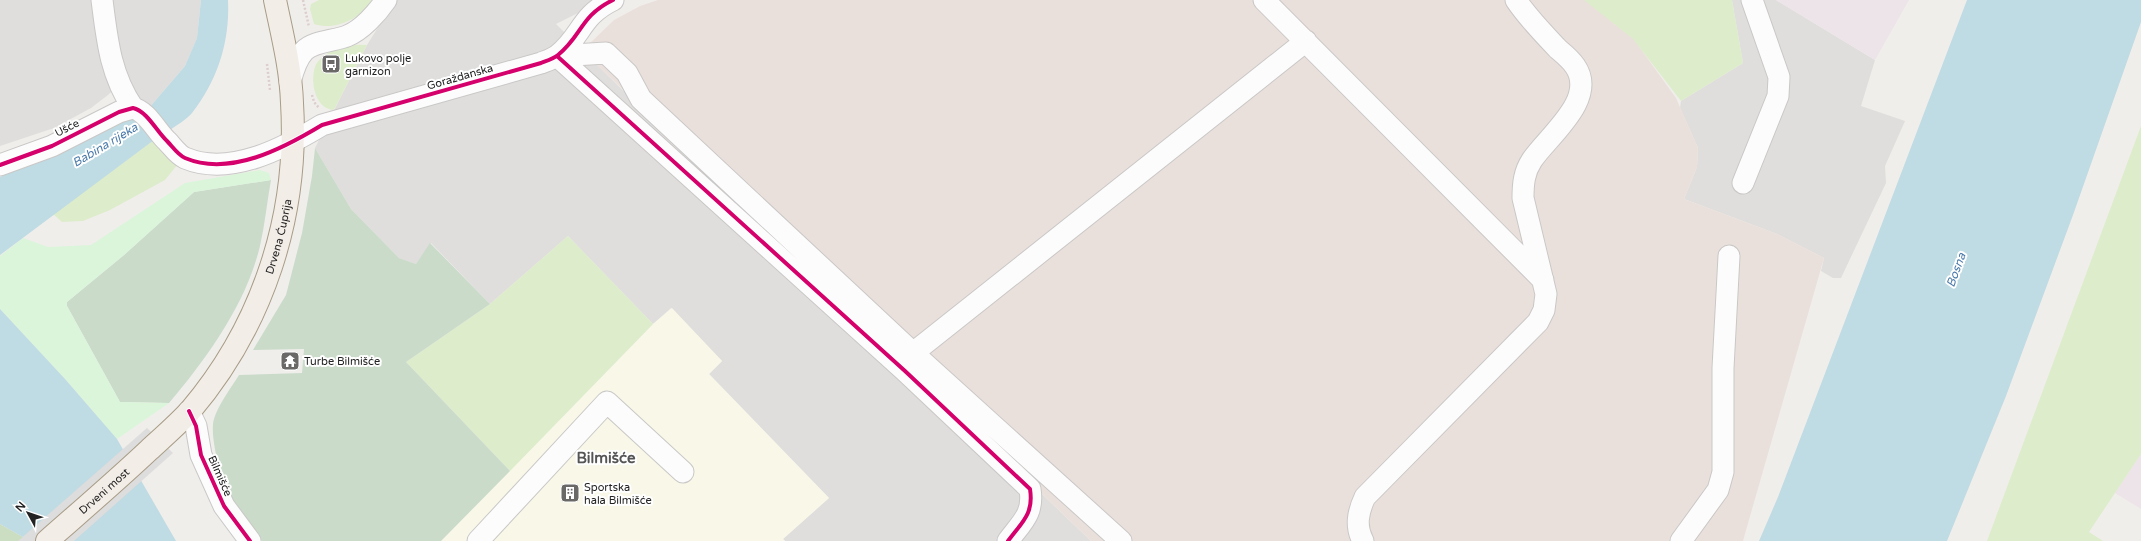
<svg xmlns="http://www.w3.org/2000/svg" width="2141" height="541" font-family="'Varela Round',sans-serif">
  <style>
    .residential { fill: #dfdedc }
    .industrial { fill: #ede4e9 }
    .education { fill: #f8f7e8 }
    .military { fill: #eae0db }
    .grass { fill: #ddeccb }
    .forest { fill: #cbdec1 }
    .cemetery { fill: #cadbca }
    .park { fill: #daf5da }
    .water { fill: #bfdbe3 }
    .pier { fill: #dedddd }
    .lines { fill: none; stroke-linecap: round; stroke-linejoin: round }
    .minor-casing { stroke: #c9c8c7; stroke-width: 23 }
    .major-casing { stroke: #a79c86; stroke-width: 24 }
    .path { stroke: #dccecd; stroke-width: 2.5; stroke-dasharray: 2 2; stroke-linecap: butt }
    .minor { stroke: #fdfcfc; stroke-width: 21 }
    .major { stroke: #f3ede7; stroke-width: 22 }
    .cycleway-casing { stroke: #fff; stroke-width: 6 }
    .cycleway { stroke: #d6006c; stroke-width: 4 }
    .labels { text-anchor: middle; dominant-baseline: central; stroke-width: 4; stroke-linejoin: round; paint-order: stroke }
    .poi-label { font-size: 11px; fill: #222; stroke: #fff; text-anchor: start }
    .street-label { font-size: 11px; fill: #222; stroke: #fff }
    .water-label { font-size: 12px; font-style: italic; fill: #4a7aab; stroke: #fff }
    .district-label { font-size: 15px; font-weight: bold; fill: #555; stroke: #fff }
  </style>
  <rect width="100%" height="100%" fill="#f0eeeb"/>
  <!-- residential -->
  <path class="residential" d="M0 0H201L197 38 185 66 149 108 122 82 108 95 91 108 54 128 0 146Z
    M395 0H604L556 24 680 147 1091 541H785L783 539 829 498 709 374 722 361 671 308 653 324 568 236 490 304 431 243 416 264 399 258 351 209 315 148 367 45Z
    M1732 0H1776L1875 60 1861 106 1905 121 1885 166 1886 183 1841 278H1833L1821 271 1824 258 1777 234 1684 199 1697 167 1698 148 1680 108 1681 101 1743 63Z"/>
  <!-- industrial -->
  <path class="industrial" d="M1776 0H1909L1875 60Z
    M2141 454V509L2115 493Z"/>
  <!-- education -->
  <path class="education" d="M672 308 722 361 709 374 829 498 783 539 785 541H441L653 324Z"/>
  <!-- military -->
  <path class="military" d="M658 0H1590L1628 31 1676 98 1698 148 1697 167 1684 199 1777 234 1824 258 1743 541H1091L587 55 589 44 614 20 640 6Z"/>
  <!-- grass -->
  <path class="grass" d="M319 0H372C360 19 336 31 314 24L310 9 311 4Z
    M1584 0H1732L1743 63 1681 101 1633 39Z
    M367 45 335 108 333 110C315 108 310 82 315 67 321 50 352 43 367 45Z
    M2141 126V454L2089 532 2103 541H1987Z
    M154 140 161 152 178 164 165 180 110 210 83 221 62 222 53 214Z
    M568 236 653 324 510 471 406 362 490 304Z"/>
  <!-- forest -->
  <path class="forest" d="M0 524 30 541H0Z"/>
  <!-- cemetery -->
  <path class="cemetery" d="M315 148 351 209 399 258 416 264 430 243 490 304 406 362 510 471 441 541H262C253 530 241 519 234 507 224 488 211 446 213 424 215 409 231 388 239 375L302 373 304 349 253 350 286 295 302 233 312 176Z
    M271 180C267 202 265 224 260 246 246 304 207 358 169 403L120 402 67 306V302L124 255 194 192Z"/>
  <!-- park -->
  <path class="park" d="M260 170 269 173 271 180 194 192 124 255 67 302V306L120 402 169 403 117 439 65 379 0 309V256L23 238 48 247 91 245 185 183Z"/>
  <!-- water -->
  <path class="water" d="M201 0H228C230 41 218 80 192 113 187 119 177 125 170 130L149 108 185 66 197 38Z
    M1967 0H2141V22L2073 215 2006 396 1947 541H1759L1778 497Z
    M138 113 154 140 0 255V177Z
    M0 309 65 379 117 439 176 541H30L0 524Z"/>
  <!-- pier -->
  <path class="pier" d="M147 428 173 453 74 541H18Z"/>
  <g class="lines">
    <defs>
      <path id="minor" d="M102 0C107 39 110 74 133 108
        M1264 0 1543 280
        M557 56 606 53 627 73 641 99 913 353 1121 541
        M557 56 905 371 1030 489C1034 514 1022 522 1008 541
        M290 82C293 71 296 59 304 51 313 41 335 41 347 36 362 30 377 13 386 0
        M0 165 52 146 119 112 133 108C147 111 157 132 167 141 172 146 178 155 185 158 230 177 284 148 322 125L541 63C546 61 553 59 558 55 582 36 580 16 613 0
        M1743 183 1778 96 1779 77 1752 0
        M913 353 1306 41
        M189 411 196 426 201 455 224 506 250 541
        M478 541 607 402 683 472
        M1363 541C1355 526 1358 512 1365 497L1538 322 1544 310 1546 294 1523 198C1523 184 1524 172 1532 160 1548 136 1598 99 1575 66 1571 60 1564 54 1558 49 1543 33 1528 18 1516 0
        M1681 541 1718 490 1723 472V368L1729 256"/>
      <g id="major">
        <path id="s1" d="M47 541C81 511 115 482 149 450 162 438 177 425 190 411 263 325 299 215 292 103 291 69 282 34 275 0"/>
      </g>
    </defs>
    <!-- minor casing -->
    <use href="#minor" class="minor-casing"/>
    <!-- major casing -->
    <use href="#major" class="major-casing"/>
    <!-- path -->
    <path class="path" d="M303 0 309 27
      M267 64 270 90
      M312 95 314 102 319 108"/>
    <!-- minor -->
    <use href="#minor" class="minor"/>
    <!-- major -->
    <use href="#major" class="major"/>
    <defs>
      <path id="cycleway" d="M557 56 905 371 1030 489C1034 514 1022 522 1008 541
        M0 165 52 146 119 112 133 108C147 111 157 132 167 141 172 146 178 155 185 158 230 177 284 148 322 125L541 63C546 61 553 59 558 55 582 36 580 16 613 0
        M189 411 196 426 201 455 224 506 250 541"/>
    </defs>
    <!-- cycleway casing -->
    <use href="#cycleway" class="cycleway-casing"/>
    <!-- cycleway -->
    <use href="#cycleway" class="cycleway"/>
  </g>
  <!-- icons -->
  <defs>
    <symbol id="bus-square" viewBox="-11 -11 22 22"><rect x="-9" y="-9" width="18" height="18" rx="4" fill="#6a6968" stroke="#fff"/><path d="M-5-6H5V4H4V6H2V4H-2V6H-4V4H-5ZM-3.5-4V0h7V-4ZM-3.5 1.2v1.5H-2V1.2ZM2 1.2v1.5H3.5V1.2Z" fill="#fff"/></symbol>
    <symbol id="temple-square" viewBox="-11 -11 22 22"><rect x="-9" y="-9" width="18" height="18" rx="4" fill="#6a6968" stroke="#fff"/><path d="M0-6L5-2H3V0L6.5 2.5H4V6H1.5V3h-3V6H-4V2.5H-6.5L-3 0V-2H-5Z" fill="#fff"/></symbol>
    <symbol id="building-square" viewBox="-11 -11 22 22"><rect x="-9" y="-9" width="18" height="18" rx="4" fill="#6a6968" stroke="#fff"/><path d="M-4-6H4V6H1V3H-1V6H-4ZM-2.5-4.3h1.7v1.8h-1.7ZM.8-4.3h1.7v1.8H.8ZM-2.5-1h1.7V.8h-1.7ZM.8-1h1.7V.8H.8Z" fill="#fff"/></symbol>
  </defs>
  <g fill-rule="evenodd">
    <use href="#bus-square" x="320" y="53" width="22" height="22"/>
    <use href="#temple-square" x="279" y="350" width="22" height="22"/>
    <use href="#building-square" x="559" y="482" width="22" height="22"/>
  </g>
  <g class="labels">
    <!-- poi labels -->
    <g class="poi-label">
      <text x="345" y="58">Lukovo polje<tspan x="345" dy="13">garnizon</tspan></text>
      <text x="304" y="361">Turbe Bilmišće</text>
      <text x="584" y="487">Sportska<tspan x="584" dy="13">hala Bilmišće</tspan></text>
    </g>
    <!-- street labels -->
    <g class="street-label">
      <text transform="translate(460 77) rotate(-16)">Goraždanska</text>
      <text transform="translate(67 128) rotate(-27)">Ušće</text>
      <text stroke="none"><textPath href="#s1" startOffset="391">Drvena Ćuprija</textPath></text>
      <text transform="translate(220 476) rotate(66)">Bilmišće</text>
      <text stroke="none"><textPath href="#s1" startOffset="76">Drveni most</textPath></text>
    </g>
    <!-- water labels -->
    <g class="water-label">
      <text transform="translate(105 145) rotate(-31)">Babina rijeka</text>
      <text transform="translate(1956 270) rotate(-70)">Bosna</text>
    </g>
    <!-- district labels -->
    <g class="district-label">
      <text x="606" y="458">Bilmišće</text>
    </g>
  </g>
  <!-- north arrow -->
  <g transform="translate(28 513) rotate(310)" stroke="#ffffff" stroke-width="3" paint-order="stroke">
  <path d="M0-3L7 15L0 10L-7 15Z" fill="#222222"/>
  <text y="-6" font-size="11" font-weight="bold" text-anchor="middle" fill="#222222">N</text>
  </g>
</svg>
